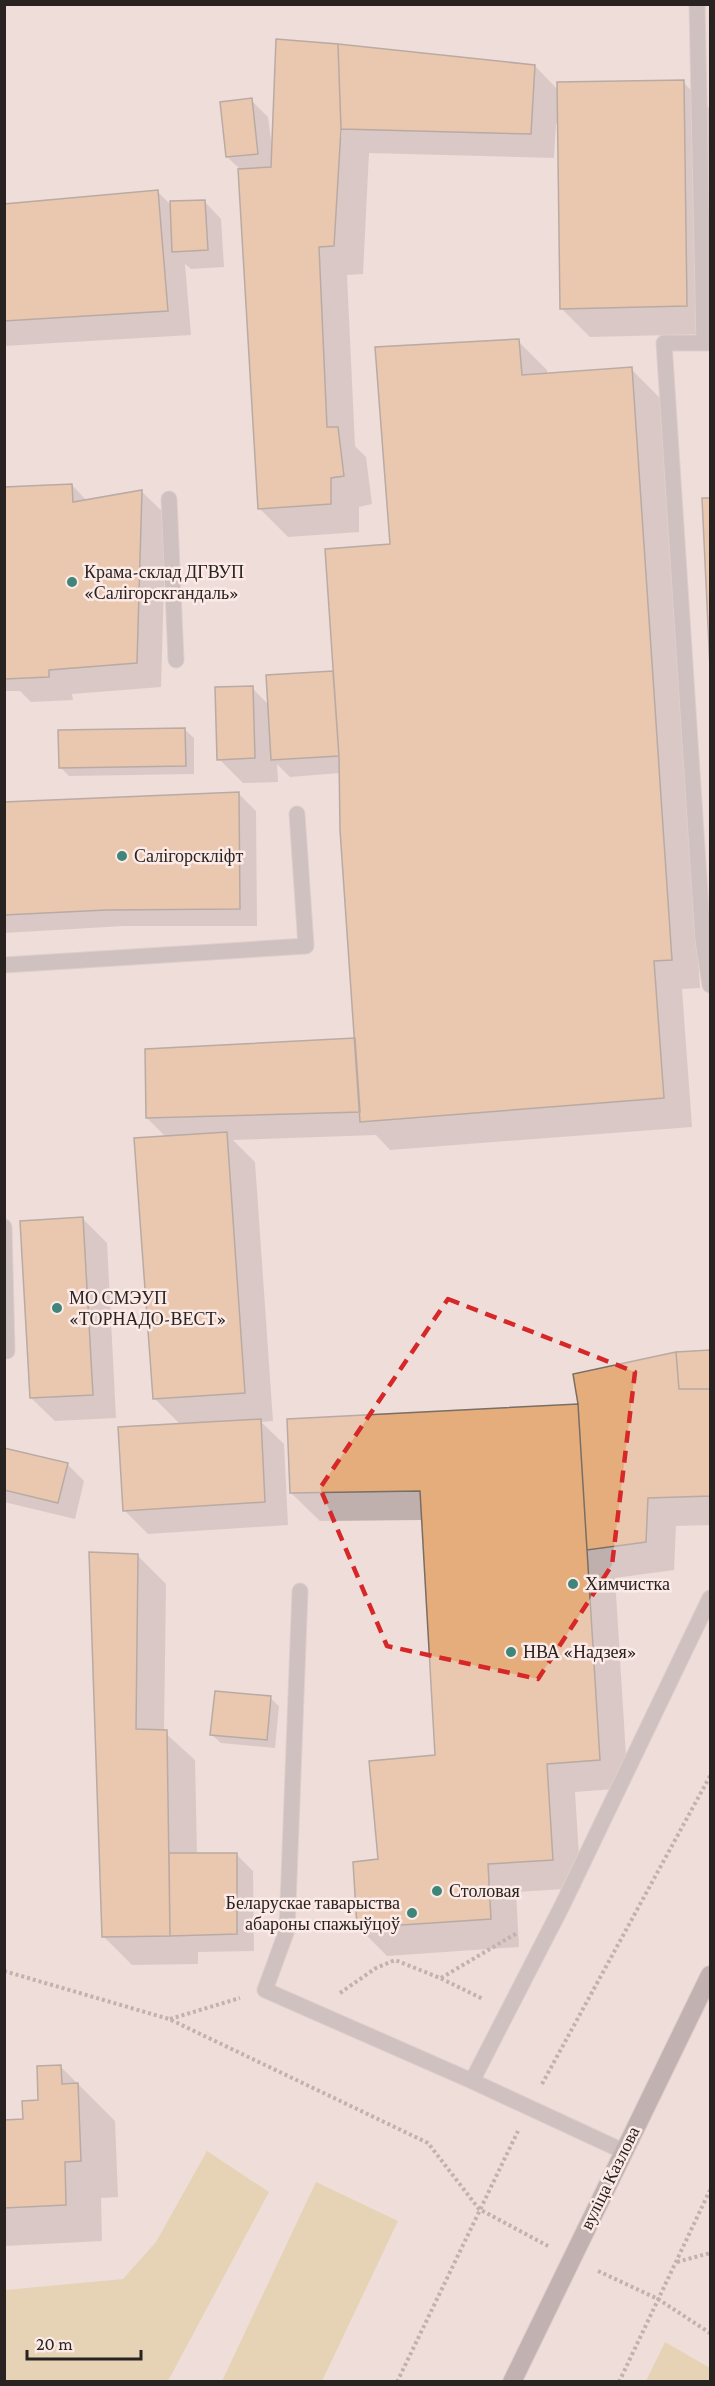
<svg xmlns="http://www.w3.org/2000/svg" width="715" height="2386" font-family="'Crimson Pro',serif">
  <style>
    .green { fill: #dcc88a }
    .shadow { fill: #0003; fill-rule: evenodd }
    .building { fill: #e5ad7c; stroke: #796e64; stroke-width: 1.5 }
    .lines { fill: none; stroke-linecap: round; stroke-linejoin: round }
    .service-casing { stroke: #cbbbb8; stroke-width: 17 }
    .secondary-casing { stroke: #cbbbb8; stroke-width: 20 }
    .path { stroke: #8b7f7c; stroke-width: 4; stroke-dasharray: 3 3; stroke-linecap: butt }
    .service { stroke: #a79fa1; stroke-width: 15 }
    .secondary { stroke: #8a7f81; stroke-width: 18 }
    .marked { fill: none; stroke: #d62828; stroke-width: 4.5; stroke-dasharray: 12 8; stroke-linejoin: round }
    .poi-dot { fill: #40857a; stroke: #fceae6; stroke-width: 2 }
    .labels { text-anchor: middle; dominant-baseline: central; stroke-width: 5; stroke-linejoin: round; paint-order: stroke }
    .poi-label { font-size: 18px; fill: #282220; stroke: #fceae6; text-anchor: start }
    .street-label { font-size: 18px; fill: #282220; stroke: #fceae6 }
  </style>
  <rect width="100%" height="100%" fill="#efddd9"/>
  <!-- green -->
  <path class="green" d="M207 2151 269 2192 168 2381H5V2290L123 2279 156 2242Z
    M316 2182 398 2221 322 2381H222Z
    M665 2342 710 2368V2381H646Z"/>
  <!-- shadow -->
  <path class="shadow" d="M278 41 535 66 558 90V84L683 82 710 109V334L590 337 562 309 559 124H556L554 158 369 153 363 274 347 275 355 446 366 457 372 504 359 507V532L288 537 260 509 240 169 227 157 221 103 251 100 268 117 272 147H273ZM337 70H340L342 137H339Z
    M157 191 172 206 204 201 221 219 224 267 191 269 185 264 191 335 4 346V205Z
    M518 341 547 370V375L631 369 660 398 700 988 682 989 692 1127 390 1150 376 1135 233 1140 255 1162 273 1421 261 1422 284 1444 288 1525 148 1534 124 1510 181 1425 154 1398 167 1138 147 1118 356 1040 340 773 290 777 277 764 278 782 243 783 219 759 252 688 269 705 332 672 335 675 391 545Z
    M72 485 87 501 142 492 166 515 161 687 72 694 73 700 31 702 20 691H4V488Z
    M710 499V639L703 500Z
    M185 730 194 738V774L69 776 60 767Z
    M238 793 256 811 257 926H124L4 933V803Z
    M83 1219 107 1243 116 1418 55 1421 31 1398Z
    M710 1351V1525L676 1526 674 1570 615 1578 628 1788 575 1792 581 1888 516 1892 519 1947 387 1956 358 1927 380 1860 437 1756 423 1520 320 1521 291 1493 580 1405 676 1354Z
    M4 1450 67 1464 84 1481 75 1519 4 1502Z
    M137 1555 166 1584 164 1732 195 1760 197 1854H236L253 1871 254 1951 198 1952V1964L132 1965 104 1937Z
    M270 1698 279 1706 275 1748 221 1743 212 1735Z
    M60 2066 115 2121 118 2197 101 2198 102 2241 4 2246V2121L25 2120Z"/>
  <!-- building -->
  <path class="building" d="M276 39 338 44 341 129 334 246 319 247 327 427H338L344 476 331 478V504L258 509 238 169 271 167Z
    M338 44 535 65 531 134 341 129Z
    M684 80 687 306 560 309 557 82Z
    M252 98 258 154 226 157 220 102Z
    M158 190 168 311 4 321V204Z
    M205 200 208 250 172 252 170 201Z
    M519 339 522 375 632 367 672 960 654 961 664 1098 360 1122 340 830 339 756 325 549 390 544 375 347Z
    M72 484 73 502 142 490 137 663 49 670V677L5 679 4 487Z
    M702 498H710V668Z
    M333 671 339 756 271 760 266 675Z
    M253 686 255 758 217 760 215 687Z
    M185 728 186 766 59 768 58 730Z
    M239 792 240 909 106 910 4 915V802Z
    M355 1038 360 1112 146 1118 145 1049Z
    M227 1132 245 1393 153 1399 134 1138Z
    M83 1217 93 1395 30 1398 20 1221Z
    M710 1350V1389H679L676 1352Z
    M676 1352 679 1389H710V1496L648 1498 646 1542 587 1550 578 1404 573 1374Z
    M578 1404 600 1760 547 1764 553 1860 488 1864 491 1919 357 1928 353 1862 378 1859 369 1761 435 1755 420 1491 290 1493 287 1419Z
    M261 1419 265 1502 123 1511 118 1427Z
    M4 1448 68 1463 58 1503 4 1490Z
    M89 1552 138 1554 136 1729 167 1730 170 1936 102 1937Z
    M215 1691 271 1696 267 1740 210 1735Z
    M169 1853H237V1934L170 1936Z
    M61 2065 62 2084 78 2083 81 2161 65 2162 66 2205 4 2208V2120L23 2119 22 2101 38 2100 37 2066Z"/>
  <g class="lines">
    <defs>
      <path id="service" d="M697 4 704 343
        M710 343H664L703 940 710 985
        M169 499 176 660
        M4 965 306 946 297 814
        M4 1227 7 1351
        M300 1591 287 1930 265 1990 472 2081 623 2151
        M472 2081 562 1906 710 1598"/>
      <path id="secondary" d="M512 2382 710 1975"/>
    </defs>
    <!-- service casing -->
    <use href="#service" class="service-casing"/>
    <!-- secondary casing -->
    <use href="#secondary" class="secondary-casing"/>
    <!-- path -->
    <path class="path" d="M4 1971 169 2019 428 2143 479 2209 548 2246
      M441 1978 517 1933
      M340 1993 376 1968 395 1960 440 1978 483 1999
      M170 2019 240 1998
      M542 2084 710 1776
      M677 2262 710 2253
      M598 2271 658 2299 710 2333
      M397 2382 518 2131
      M619 2382 710 2190"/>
    <!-- service -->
    <use href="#service" class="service"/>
    <!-- secondary -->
    <use href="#secondary" class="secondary"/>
  </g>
  <!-- marked area -->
  <path d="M0 0H715V2386H0ZM448 1299 635 1372 612 1565 538 1679 387 1646 320 1488Z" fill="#efddd9" fill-opacity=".55" fill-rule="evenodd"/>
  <path class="marked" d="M448 1299 635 1372 612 1565 538 1679 387 1646 320 1488Z"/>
  <!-- markers -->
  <g class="poi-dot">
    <circle cx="72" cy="582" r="6"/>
    <circle cx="122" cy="856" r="6"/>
    <circle cx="57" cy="1308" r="6"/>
    <circle cx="573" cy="1584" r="6"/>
    <circle cx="511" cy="1652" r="6"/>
    <circle cx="437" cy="1891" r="6"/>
    <circle cx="412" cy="1913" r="6"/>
  </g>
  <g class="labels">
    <!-- poi labels -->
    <g class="poi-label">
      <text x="84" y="572">Крама-склад ДГВУП<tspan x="84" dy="21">«Салігорскгандаль»</tspan></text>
      <text x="134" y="856">Салігорскліфт</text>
      <text x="69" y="1298">МО СМЭУП<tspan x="69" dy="21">«ТОРНАДО-ВЕСТ»</tspan></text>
      <text x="585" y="1584">Химчистка</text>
      <text x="523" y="1652">НВА «Надзея»</text>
      <text x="449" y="1891">Столовая</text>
      <text x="400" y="1903" text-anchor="end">Беларускае таварыства<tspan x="400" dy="21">абароны спажыўцоў</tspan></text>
    </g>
    <!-- street labels -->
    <g class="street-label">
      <text transform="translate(610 2178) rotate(-64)">вуліца Казлова</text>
    </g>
  </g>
  <!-- border -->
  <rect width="715" height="2386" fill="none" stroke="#282220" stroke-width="12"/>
  <!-- scale -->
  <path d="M27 2350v9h114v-9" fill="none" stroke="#282220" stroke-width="3"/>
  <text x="36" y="2350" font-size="18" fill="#282220" stroke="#fceae6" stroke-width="4.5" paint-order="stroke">20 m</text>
</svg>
